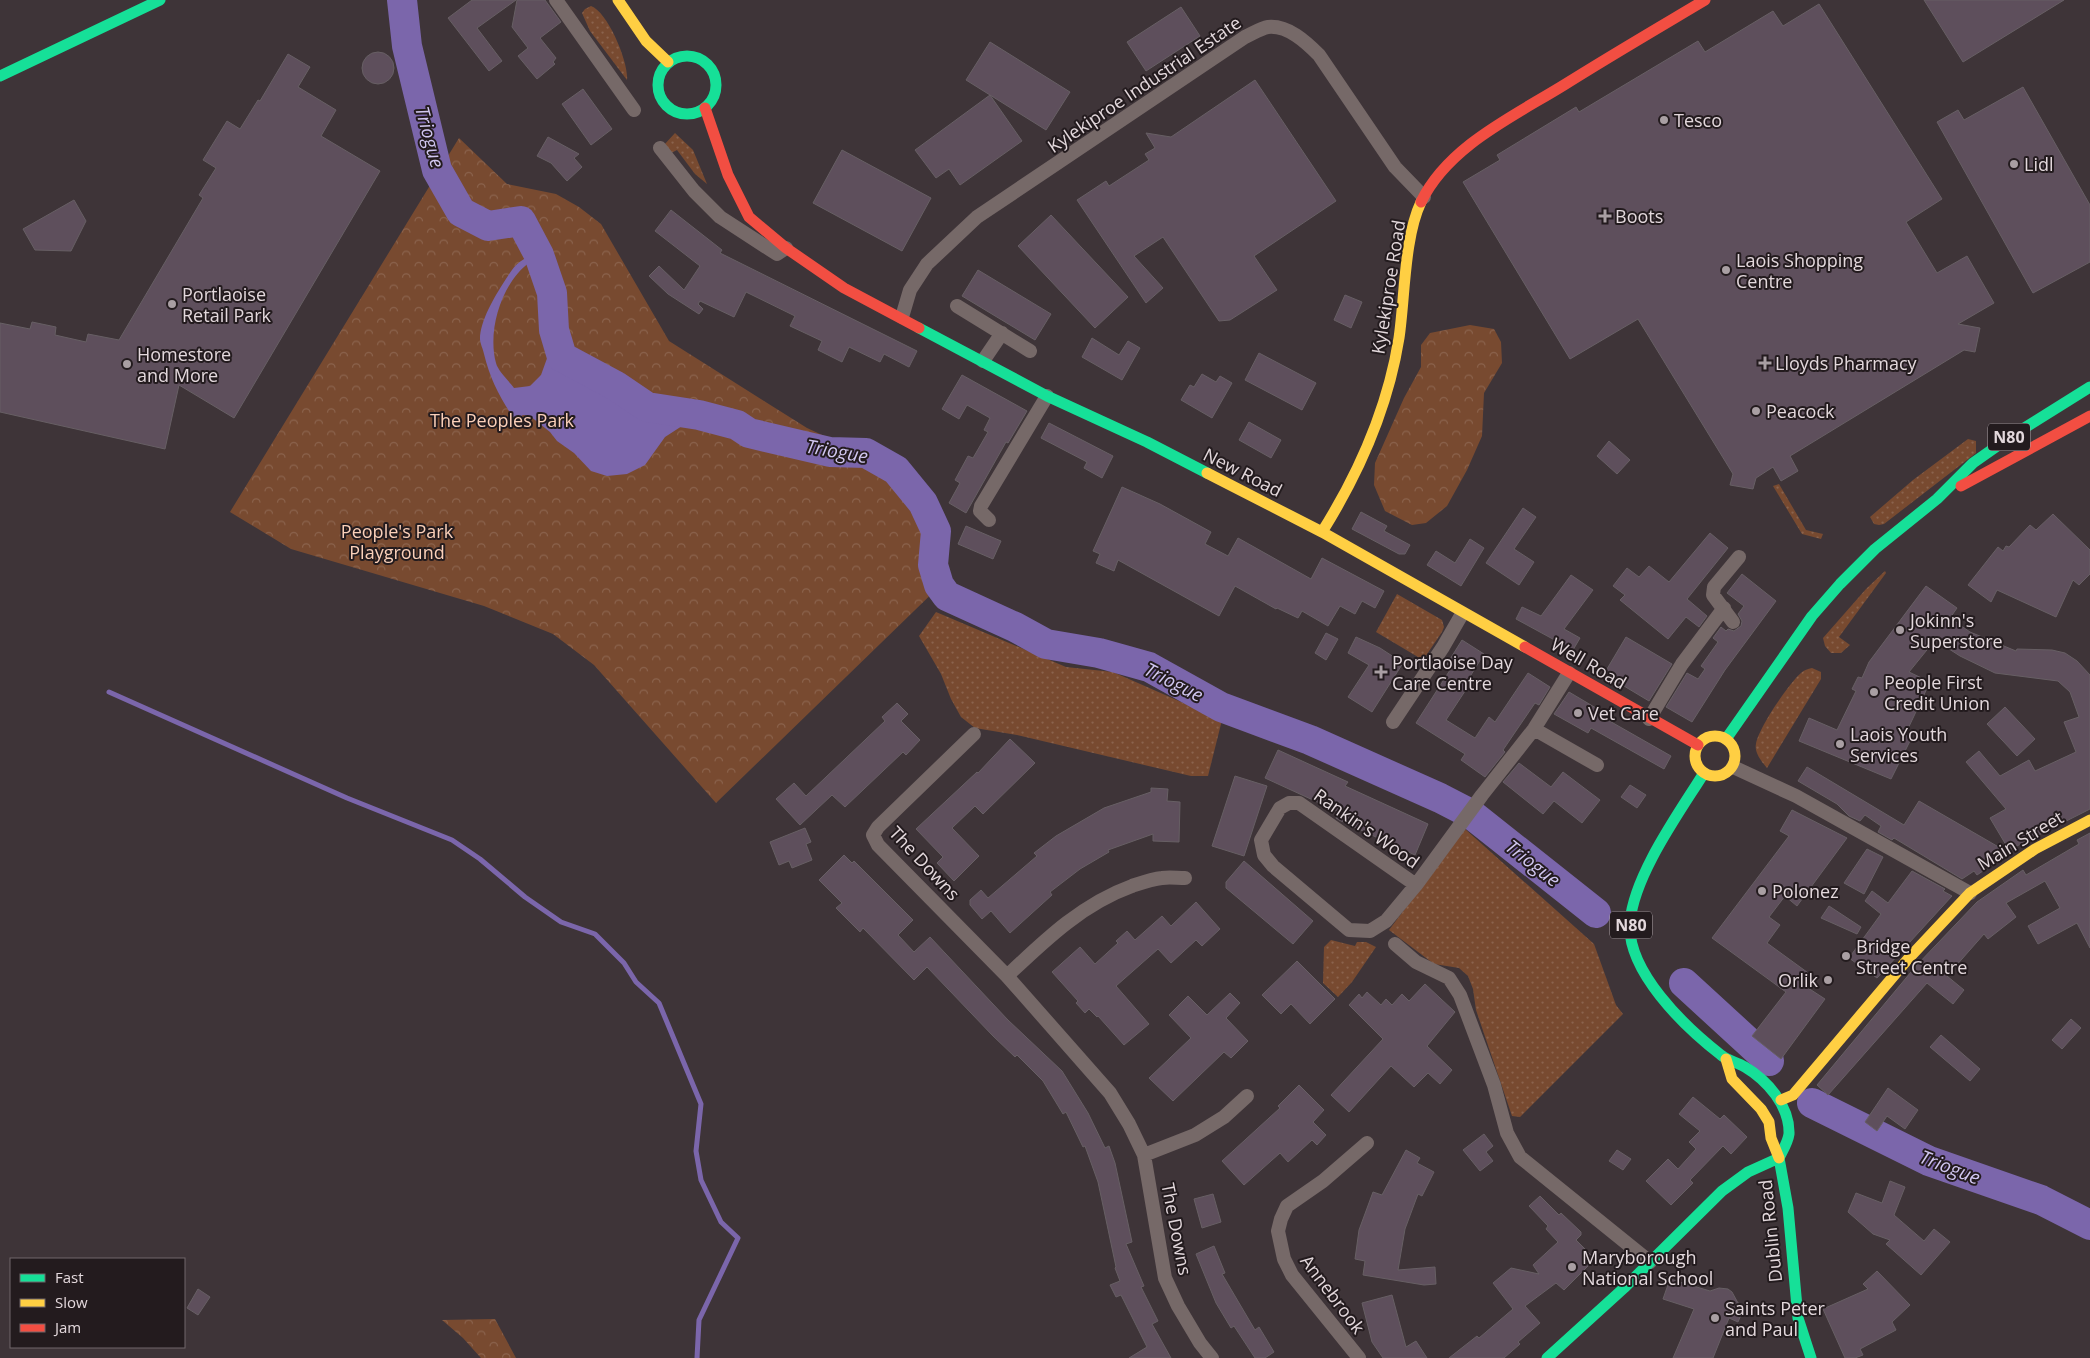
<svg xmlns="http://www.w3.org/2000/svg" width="2090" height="1358" font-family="'Open Sans',sans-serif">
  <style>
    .grass { fill: url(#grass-dots) }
    .forest { fill: url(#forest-crowns) }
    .water { fill: #7b66ab; fill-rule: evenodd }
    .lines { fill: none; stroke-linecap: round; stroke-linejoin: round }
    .stream { stroke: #7b66ab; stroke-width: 5 }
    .river { stroke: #7b66ab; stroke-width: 30 }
    .building { fill: #5e4f5c; stroke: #675f64 }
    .street { stroke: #766968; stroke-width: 14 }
    .fast { stroke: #16e098; stroke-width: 11 }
    .slow { stroke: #ffcf43; stroke-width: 11 }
    .jam { stroke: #f24e42; stroke-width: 11 }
    .poi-dot { fill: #a99fa3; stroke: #231b1e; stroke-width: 2 }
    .labels { text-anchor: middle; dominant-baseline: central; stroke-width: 4; stroke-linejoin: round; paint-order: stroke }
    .shield { fill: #231b1e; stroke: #a99fa3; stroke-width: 1 }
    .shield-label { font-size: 16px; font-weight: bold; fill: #e3d8dc }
    .street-label { font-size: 18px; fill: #e3d8dc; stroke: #231b1e }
    .poi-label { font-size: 18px; fill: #e3d8dc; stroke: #231b1e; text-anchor: start }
    .park-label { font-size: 18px; fill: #fbd0b9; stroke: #231b1e }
    .water-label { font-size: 19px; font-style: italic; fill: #d1c7f0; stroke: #231b1e }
  </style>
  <defs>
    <pattern id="grass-dots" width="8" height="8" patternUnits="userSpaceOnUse" patternTransform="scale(1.25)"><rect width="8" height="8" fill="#784a30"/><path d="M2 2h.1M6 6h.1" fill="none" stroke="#8b634d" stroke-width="1.8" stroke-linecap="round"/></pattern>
    <pattern id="forest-crowns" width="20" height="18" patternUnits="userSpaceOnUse" patternTransform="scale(1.25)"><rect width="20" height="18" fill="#784a30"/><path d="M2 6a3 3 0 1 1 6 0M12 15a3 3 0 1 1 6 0" fill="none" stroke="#8b634d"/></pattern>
  </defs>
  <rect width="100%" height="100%" fill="#3e3438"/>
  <!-- grass -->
  <path class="grass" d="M591 6C608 12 629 63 627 80L590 31 582 13 585 9Z
    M675 133 693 150 707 184 695 174 677 150 671 153 664 145Z
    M1968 439 1976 441V453L1884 524 1879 525 1874 524 1870 517 1913 480Z
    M1779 484 1806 530 1823 534 1821 539 1802 534 1773 486Z
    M1885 571 1886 573 1839 637 1850 645 1841 653H1831L1825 646 1823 638 1866 589Z
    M1397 594 1442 620 1444 627 1442 632 1423 660 1376 632Z
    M936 612 1066 667 1113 672 1222 720 1208 776H1191L1017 735 975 728 961 717 951 699 941 674 919 636Z
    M1812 668 1821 672V679L1767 768C1762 762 1754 752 1756 744 1758 729 1789 683 1801 673 1804 670 1808 669 1812 668Z
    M1465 829 1594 944 1616 1005 1623 1014 1520 1117 1512 1116 1476 1010 1473 989 1468 976 1459 968 1434 964 1389 930Z
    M1331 940 1355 946 1357 942H1366L1376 947 1352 982 1338 997 1323 983 1324 947Z"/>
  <!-- forest -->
  <path class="forest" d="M459 138 507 184 556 194 579 207 601 224 669 341 807 428 846 446 869 448 900 466 937 505 945 537 948 578 716 803 594 665 553 634 484 606 291 549 230 512Z
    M1470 325 1494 329 1501 342 1502 363 1484 393 1482 436 1467 470 1447 506 1426 523 1412 525 1385 511 1374 485 1375 463 1404 398 1421 367V345L1430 333Z
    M495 1319 516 1358H481L463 1338 442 1320Z"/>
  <!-- water -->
  <path class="water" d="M539 255 552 293 554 330 562 357 616 386 647 407 699 415 665 437 645 465 627 474 607 476 591 471 574 453 557 441 550 432 530 416 523 415 515 420C500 398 490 379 484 354 483 349 480 343 480 339 480 321 495 296 504 282 514 266 520 257 539 255ZM530 262 538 264 549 298 552 338 550 350 541 375 530 386 514 388C509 381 498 371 496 363 487 330 502 282 530 262Z"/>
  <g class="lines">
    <!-- stream -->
    <path class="stream" d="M109 692 347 798 452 840 480 859 525 897 561 922 595 934 624 963 636 982 659 1003 701 1104 696 1151 701 1180 721 1222 738 1238 699 1320 697 1358"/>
    <!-- river -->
    <path class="river" d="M402 0 407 46 437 170 461 212 488 226 521 221 539 255 552 293 554 330 562 357 616 386 647 407 699 415 737 425 749 433 830 452 866 453 896 470 923 503 936 531 933 565 939 585 947 596 1015 627 1046 644 1099 653 1149 667 1221 707 1310 740 1440 798 1471 814 1596 913
      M1684 983 1769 1061
      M1812 1103 1929 1161 2041 1200 2090 1225"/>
  </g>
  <!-- building -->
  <path class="building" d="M472 0H516L477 28 502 61 489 71 448 18Z
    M517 0H545L561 22 540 38 556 58 553 62 555 64 537 79 518 56 528 48 512 27Z
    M1924 0H2064L1963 62Z
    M1819 4 1942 199 1906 222 1937 273 1967 256 1994 303 1958 324 1980 328 1975 352 1964 350 1790 456 1798 471 1781 481 1773 467 1756 478 1753 489 1730 485 1733 474 1638 319 1570 359 1463 182 1500 160 1497 155 1576 107 1579 112 1698 41 1705 52 1773 11 1783 26Z
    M1181 7 1200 36 1146 71 1127 42Z
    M990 42 1070 92 1046 130 966 80Z
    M362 68a16 16 0 1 1 32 0a16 16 0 1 1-32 0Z
    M288 54 310 67 298 87 336 110 321 136 380 171 234 418 179 385 165 449 0 412V323L30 329 32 322 56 327 55 335 86 342 88 334 119 340 203 198 199 195 216 168 203 160 227 121 240 129 258 100 260 101Z
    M1255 80 1336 201 1254 256 1277 290 1230 320 1219 321 1163 237 1134 256 1163 288 1146 303 1077 200 1106 181 1109 186 1149 160 1145 154 1155 148 1146 133 1171 137Z
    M2023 87 2090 205V262L2033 293 1937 122 1958 110 1964 120Z
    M583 89 612 129 591 145 562 104Z
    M990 95 1022 141 960 185 949 169 936 178 915 150Z
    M548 137 579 154 574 158 582 167 567 181 551 163 537 156Z
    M842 150 931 198 902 251 813 203Z
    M74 200 86 221 71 251 35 250 23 229Z
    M671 210 722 250 720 253 917 351 909 367 884 354 880 362 849 347 842 362 818 350 822 341 790 326 795 316 746 292 734 317 700 301 698 304 703 309 699 314 668 294 649 276 659 266 684 290 700 266 655 231Z
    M1051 215 1128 297 1095 328 1018 246Z
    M978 270 1051 314 1035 340 962 296Z
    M1345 295 1362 302 1351 328 1334 320Z
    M1092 338 1119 355 1128 341 1140 348 1122 380 1082 357Z
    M1259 353 1316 383 1302 410 1245 380Z
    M1202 374 1216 382 1220 376 1232 383 1212 418 1181 400 1190 385 1194 387Z
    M962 375 1027 411 1008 443 1006 442 966 513 949 503 960 483 955 480 968 456 973 458 988 432 984 430 990 418 967 405 959 419 942 409Z
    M1249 422 1281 440 1271 458 1239 440Z
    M1049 423 1113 456 1102 478 1084 468 1087 462 1041 438Z
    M1609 441 1630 460 1617 474 1597 456Z
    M1122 487 1160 504 1211 532 1205 544 1228 556 1238 538 1311 579 1322 558 1384 591 1375 608 1362 601 1355 614 1340 606 1328 626 1302 611 1298 618 1277 608 1276 609 1235 586 1219 616 1118 560 1114 571 1096 563 1100 554 1093 551Z
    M1523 508 1536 517 1514 549 1534 562 1519 585 1486 563Z
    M1361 512 1387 526 1384 531 1410 545 1405 554H1399L1352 529Z
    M2053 514 2090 550V574L2079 585 2073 580 2056 617 1997 590 1991 602 1968 585 1998 547 2003 551 2006 546 2009 547 2030 525 2036 530Z
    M966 526 1001 541 993 559 958 544Z
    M1710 533 1728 548 1687 599 1707 616 1699 627 1686 617 1668 639 1620 600 1625 595 1613 586 1627 568 1639 577 1649 566 1669 582Z
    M1470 539 1484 548 1461 586 1427 565 1436 551 1455 563Z
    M1742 574 1776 601 1725 670 1692 722 1666 707 1687 673 1698 679 1705 669 1701 666 1718 642 1713 638 1721 627 1726 631 1728 629 1734 631 1741 626 1742 621 1738 614 1744 606 1727 593Z
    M1571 575 1593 590 1564 629 1580 638 1573 650 1516 619 1522 607 1541 616Z
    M1926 586 1957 608 1950 618 1970 632 2016 651 2017 649 2052 650 2065 653 2077 661 2090 675V809L2009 850 1990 818 2006 809 1966 762 1979 751 2000 776 2029 760 2035 771 2076 752 2064 722 2079 717 2070 692 2058 681 1995 673 1960 656 1935 640 1909 672 1930 682 1905 735 1912 737 1891 779 1799 741 1809 718 1837 730 1856 691 1852 689 1858 677 1862 678 1869 662Z
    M1326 633 1338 639 1326 660 1315 653Z
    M1356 637 1380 648 1403 663 1372 712 1348 697 1369 665 1348 653Z
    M1626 637 1672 664 1649 701 1604 674Z
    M1462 640 1484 654 1466 683 1469 685 1446 720 1475 738 1489 717 1495 722 1528 673 1550 687 1539 705 1535 703 1503 750 1505 752 1485 777 1461 760 1465 754 1416 723 1452 667 1447 664Z
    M1569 692 1601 711 1599 715 1671 756 1664 769 1591 728 1588 733 1554 714Z
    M897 703 908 714 901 721 920 740 906 755 903 752 845 807 832 795 800 825 776 799 794 783 806 796 885 721 882 717Z
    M2005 707 2035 739 2017 756 1987 724Z
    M1010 739 1035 763 983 814 975 806 952 828 979 856 954 881 937 863 943 857 916 829 977 772 978 773Z
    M1278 750 1348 782 1345 786 1428 824 1415 855 1339 820 1336 818 1339 812 1265 778Z
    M1519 763 1551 787 1563 772 1600 800 1582 823 1554 801 1543 814 1503 782Z
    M1807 767 1904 825 1919 801 2009 853 1977 875 1974 871 1962 879 1894 838 1892 840 1878 832 1881 826 1865 815 1860 821 1849 816 1837 804 1798 781Z
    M1235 776 1267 786 1244 856 1212 846Z
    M1630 785 1646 795 1637 808 1621 797Z
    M1151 788 1168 789 1167 801 1180 802 1179 842 1153 841V834L1108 850 1109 852 1080 869 1050 892 1052 895 1010 933 991 911 982 919 970 905V900L981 890 988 898 1037 856 1034 853 1056 836 1104 808 1151 792Z
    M1792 810 1847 838 1797 906 1785 896 1769 917 1780 925 1767 943 1811 975 1805 986 1825 999 1781 1059 1752 1036 1786 992 1712 938 1789 836 1780 831Z
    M805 828 811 842 806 844 812 860 792 868 789 861 779 865 770 842Z
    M2090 833V948L2077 923 2038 944 2028 926 2060 908 2045 881 2006 903 2016 917 1988 939 1984 934 1947 976 1964 990 1953 1004 1927 983 1828 1095 1817 1085 1916 966 1977 902 2023 870 2026 875 2079 844 2077 840Z
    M1867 849 1883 857 1864 894 1844 883Z
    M844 855 852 863 854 861 913 920 898 935 914 952 930 937 1008 1020 1062 1071 1088 1113 1105 1148 1109 1146 1115 1163 1132 1242 1126 1244 1144 1286 1141 1287 1158 1321 1152 1324 1171 1358H1129L1147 1347 1121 1295 1116 1297 1110 1285 1120 1281 1115 1268 1116 1267 1098 1182 1085 1146 1083 1147 1066 1112 1063 1114 1043 1081 1017 1055 1015 1057 993 1036 927 967 914 980 863 928 860 932 836 908 842 903 819 880Z
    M1244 861 1313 921 1293 944 1226 888V882Z
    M1912 871 1945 889 1943 891 1952 896 1877 978 1849 958 1881 914 1865 901 1872 891 1888 903Z
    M1196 902 1220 929 1202 946 1196 940 1171 963 1158 949 1116 986 1149 1024 1124 1045 1098 1016 1097 1017 1089 1009 1085 1013 1076 1003 1078 1001 1052 972 1080 947 1095 964 1118 943 1116 941 1127 931 1135 940 1162 916 1171 926Z
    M1829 906 1861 927 1857 934 1821 918Z
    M1297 961 1335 999 1310 1024 1291 1004 1281 1014 1262 995Z
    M1425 984 1455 1012 1427 1046 1452 1070 1440 1084 1428 1073 1414 1087 1391 1066 1349 1112 1331 1095 1383 1039 1349 1005 1359 994 1362 998 1367 992 1381 1005 1386 999 1392 1005 1402 994 1409 1001Z
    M1230 993 1240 1003 1226 1018 1248 1041 1231 1058 1224 1052 1173 1101 1149 1078 1191 1038 1169 1015 1188 996 1207 1015Z
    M2071 1019 2081 1028 2062 1049 2052 1040Z
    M1941 1035 1980 1069 1970 1081 1930 1047Z
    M1299 1085 1324 1110 1313 1122 1326 1135 1317 1145 1312 1140 1288 1162 1280 1153 1244 1185 1222 1161 1280 1108 1278 1106Z
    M1888 1088 1918 1110 1905 1129 1887 1116 1877 1131 1865 1122Z
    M1693 1097 1720 1119 1724 1115 1747 1137 1731 1154 1723 1146 1690 1180 1693 1183 1671 1205 1646 1181 1668 1159 1678 1169 1696 1149 1689 1142 1700 1131 1679 1114Z
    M1484 1134 1493 1146 1486 1152 1493 1161 1480 1171 1463 1150Z
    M1406 1150 1420 1158 1417 1163 1434 1172 1422 1196 1418 1194 1405 1229 1398 1270 1435 1267 1436 1284 1424 1285 1363 1275 1365 1261 1355 1259 1359 1230 1373 1192 1382 1195Z
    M1617 1150 1631 1159 1623 1170 1609 1161Z
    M1890 1181 1905 1187 1894 1215 1924 1241 1934 1229 1950 1242 1921 1275 1886 1244 1890 1240 1873 1234 1848 1212 1856 1193 1882 1203Z
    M1213 1194 1221 1222 1202 1228 1194 1199Z
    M1540 1196 1559 1215 1561 1213 1581 1232V1235L1576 1240 1595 1259 1564 1290 1556 1283 1525 1306 1540 1323 1518 1342 1520 1344 1504 1358H1449L1477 1336 1479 1338 1513 1309 1493 1283 1511 1268 1539 1274 1533 1265 1558 1242 1546 1229 1548 1226 1529 1206Z
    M1214 1246 1225 1273 1222 1274 1255 1330 1259 1327 1274 1352 1265 1358H1255L1234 1326 1231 1328 1216 1303 1196 1254Z
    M1877 1271 1910 1305 1892 1322 1896 1330 1860 1349 1863 1355 1855 1358H1845L1823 1309 1868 1289 1863 1284Z
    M1670 1279 1710 1291 1719 1288 1728 1289 1732 1292 1738 1303 1745 1305 1738 1322 1729 1318 1713 1358H1673L1694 1309 1663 1299Z
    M198 1289 210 1297 198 1315 187 1308Z
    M1392 1295 1406 1347 1416 1341 1427 1358H1383L1372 1342 1362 1303Z"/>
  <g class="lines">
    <!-- street -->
    <path class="street" d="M556 0 634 110
      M660 148 694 191 720 217 777 254 786 248
      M957 306 1030 351
      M902 317 910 290 927 264 977 217 1245 37C1252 34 1261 28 1268 27 1288 25 1306 42 1319 55L1395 167 1424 197
      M983 361 1002 333
      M989 520 980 511 981 506 1047 396
      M1733 622 1713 595 1714 587 1739 557
      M1649 719 1682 664 1724 608
      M1393 722 1443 647 1462 614
      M1534 729 1597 765
      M974 734 878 827 873 835 878 845 1007 976 1110 1093 1129 1124 1144 1155 1165 1278 1178 1306 1200 1343 1212 1358
      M1733 767 1796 796 1970 893
      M1416 885 1299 803H1289L1280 808 1261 840 1264 855 1273 866 1349 930 1370 931 1386 921 1416 885 1482 795 1534 729 1569 673
      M1395 944 1416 962 1449 978 1460 995 1494 1085 1507 1133 1520 1157 1650 1262
      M1007 976C1045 940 1082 904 1132 886 1141 883 1152 879 1162 878 1169 877 1177 878 1185 878
      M1144 1155 1195 1135 1224 1117 1247 1096
      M1359 1358 1292 1275 1284 1259 1278 1231 1281 1219 1287 1206 1323 1181 1367 1143"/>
    <!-- fast -->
    <path class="fast" d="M658 85a29 29 0 1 1 58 0a29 29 0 1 1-58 0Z
      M0 76 160 0
      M919 328 1047 396 1147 442 1207 473
      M1726 739 1812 616 1840 584 1875 549 1937 499 1973 463 2010 437 2090 387
      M1704 773C1679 813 1634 875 1630 922 1626 971 1685 1027 1721 1055 1728 1061 1737 1062 1745 1067 1767 1080 1790 1106 1789 1134 1788 1142 1783 1150 1779 1158
      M1779 1158 1788 1208 1798 1318 1811 1358
      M1547 1358 1624 1288 1722 1191 1748 1172 1779 1158"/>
    <!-- slow -->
    <path class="slow" d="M618 0 646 41 668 62
      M1207 473 1322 532 1525 647
      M1322 532C1359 473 1388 407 1399 338 1405 297 1404 238 1421 202
      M1695 756a20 20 0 1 1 40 0a20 20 0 1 1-40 0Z
      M1726 1059 1732 1079 1761 1109 1769 1122 1771 1138 1779 1158
      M1781 1100 1793 1095 1908 959 1970 893 2035 849 2090 820"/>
    <!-- jam -->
    <path class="jam" d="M705 108 728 175 749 217 786 248 844 288 919 328
      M1421 202C1448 146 1514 116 1564 85 1610 56 1658 28 1705 0
      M1961 486 2090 416
      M1525 647 1698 745"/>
  </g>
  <!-- markers -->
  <g class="poi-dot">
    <circle cx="1664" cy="120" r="5"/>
    <circle cx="2014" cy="164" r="5"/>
    <path d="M1602.5 208.5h5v5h5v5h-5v5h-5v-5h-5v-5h5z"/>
    <circle cx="1726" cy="270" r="5"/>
    <circle cx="172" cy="304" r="5"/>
    <path d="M1762.5 355.5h5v5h5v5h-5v5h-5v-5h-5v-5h5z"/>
    <circle cx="127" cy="364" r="5"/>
    <circle cx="1756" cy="411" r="5"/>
    <circle cx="1900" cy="630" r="5"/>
    <path d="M1378.5 664.5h5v5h5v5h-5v5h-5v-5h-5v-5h5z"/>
    <circle cx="1874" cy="692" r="5"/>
    <circle cx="1578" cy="713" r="5"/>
    <circle cx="1840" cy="744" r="5"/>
    <circle cx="1762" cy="891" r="5"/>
    <circle cx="1846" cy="956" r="5"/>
    <circle cx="1828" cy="980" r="5"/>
    <circle cx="1572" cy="1267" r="5"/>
    <circle cx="1715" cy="1318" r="5"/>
  </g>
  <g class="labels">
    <!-- shield labels -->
    <g class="shield">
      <rect x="1988" y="423.5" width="42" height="27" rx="4"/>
      <rect x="1610" y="911.5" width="42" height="27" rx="4"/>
    </g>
    <g class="shield-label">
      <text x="2009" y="437">N80</text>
      <text x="1631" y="925">N80</text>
    </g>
    <!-- street labels -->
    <g class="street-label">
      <text transform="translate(1144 84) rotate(-34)">Kylekiproe Industrial Estate</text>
      <text transform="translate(1388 287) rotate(-81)">Kylekiproe Road</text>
      <text transform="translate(1243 472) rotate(27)">New Road</text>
      <text transform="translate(1589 663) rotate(30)">Well Road</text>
      <text transform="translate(1367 828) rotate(35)">Rankin's Wood</text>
      <text transform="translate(2020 840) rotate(-31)">Main Street</text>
      <text transform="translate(925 863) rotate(47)">The Downs</text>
      <text transform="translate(1177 1229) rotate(79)">The Downs</text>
      <text transform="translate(1770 1231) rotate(-96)">Dublin Road</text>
      <text transform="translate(1333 1294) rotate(53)">Annebrook</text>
    </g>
    <!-- poi labels -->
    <g class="poi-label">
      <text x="1674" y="120">Tesco</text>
      <text x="2024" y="164">Lidl</text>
      <text x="1615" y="216">Boots</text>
      <text x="1736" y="260">Laois Shopping<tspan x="1736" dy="21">Centre</tspan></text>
      <text x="182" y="294">Portlaoise<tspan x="182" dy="21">Retail Park</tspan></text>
      <text x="137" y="354">Homestore<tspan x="137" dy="21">and More</tspan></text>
      <text x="1775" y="363">Lloyds Pharmacy</text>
      <text x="1766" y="411">Peacock</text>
      <text x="1910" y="620">Jokinn's<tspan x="1910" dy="21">Superstore</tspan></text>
      <text x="1392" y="662">Portlaoise Day<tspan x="1392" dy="21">Care Centre</tspan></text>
      <text x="1884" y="682">People First<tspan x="1884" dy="21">Credit Union</tspan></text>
      <text x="1588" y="713">Vet Care</text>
      <text x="1850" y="734">Laois Youth<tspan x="1850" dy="21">Services</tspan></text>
      <text x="1772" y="891">Polonez</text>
      <text x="1856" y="946">Bridge<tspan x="1856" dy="21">Street Centre</tspan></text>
      <text x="1818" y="980" text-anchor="end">Orlik</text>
      <text x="1582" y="1257">Maryborough<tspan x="1582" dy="21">National School</tspan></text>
      <text x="1725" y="1308">Saints Peter<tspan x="1725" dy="21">and Paul</tspan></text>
    </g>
    <!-- park labels -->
    <g class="park-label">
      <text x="502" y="420">The Peoples Park</text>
      <text x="397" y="531">People's Park<tspan x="397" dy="21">Playground</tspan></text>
    </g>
    <!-- water labels -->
    <g class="water-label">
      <text transform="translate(430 137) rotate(75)">Triogue</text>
      <text transform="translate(837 451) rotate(10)">Triogue</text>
      <text transform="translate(1174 682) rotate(27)">Triogue</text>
      <text transform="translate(1533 863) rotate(38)">Triogue</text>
      <text transform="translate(1950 1167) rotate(21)">Triogue</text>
    </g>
  </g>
  <!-- legend -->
  <rect x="10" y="1258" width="175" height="90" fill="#231b1e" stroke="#70676a"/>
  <rect x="20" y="1274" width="25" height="8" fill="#16e098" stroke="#70676a"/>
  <text x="55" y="1283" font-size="15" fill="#e3d8dc">Fast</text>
  <rect x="20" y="1299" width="25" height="8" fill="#ffcf43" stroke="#70676a"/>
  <text x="55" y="1308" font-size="15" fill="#e3d8dc">Slow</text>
  <rect x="20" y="1324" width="25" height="8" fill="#f24e42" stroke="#70676a"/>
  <text x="55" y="1333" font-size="15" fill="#e3d8dc">Jam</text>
</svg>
